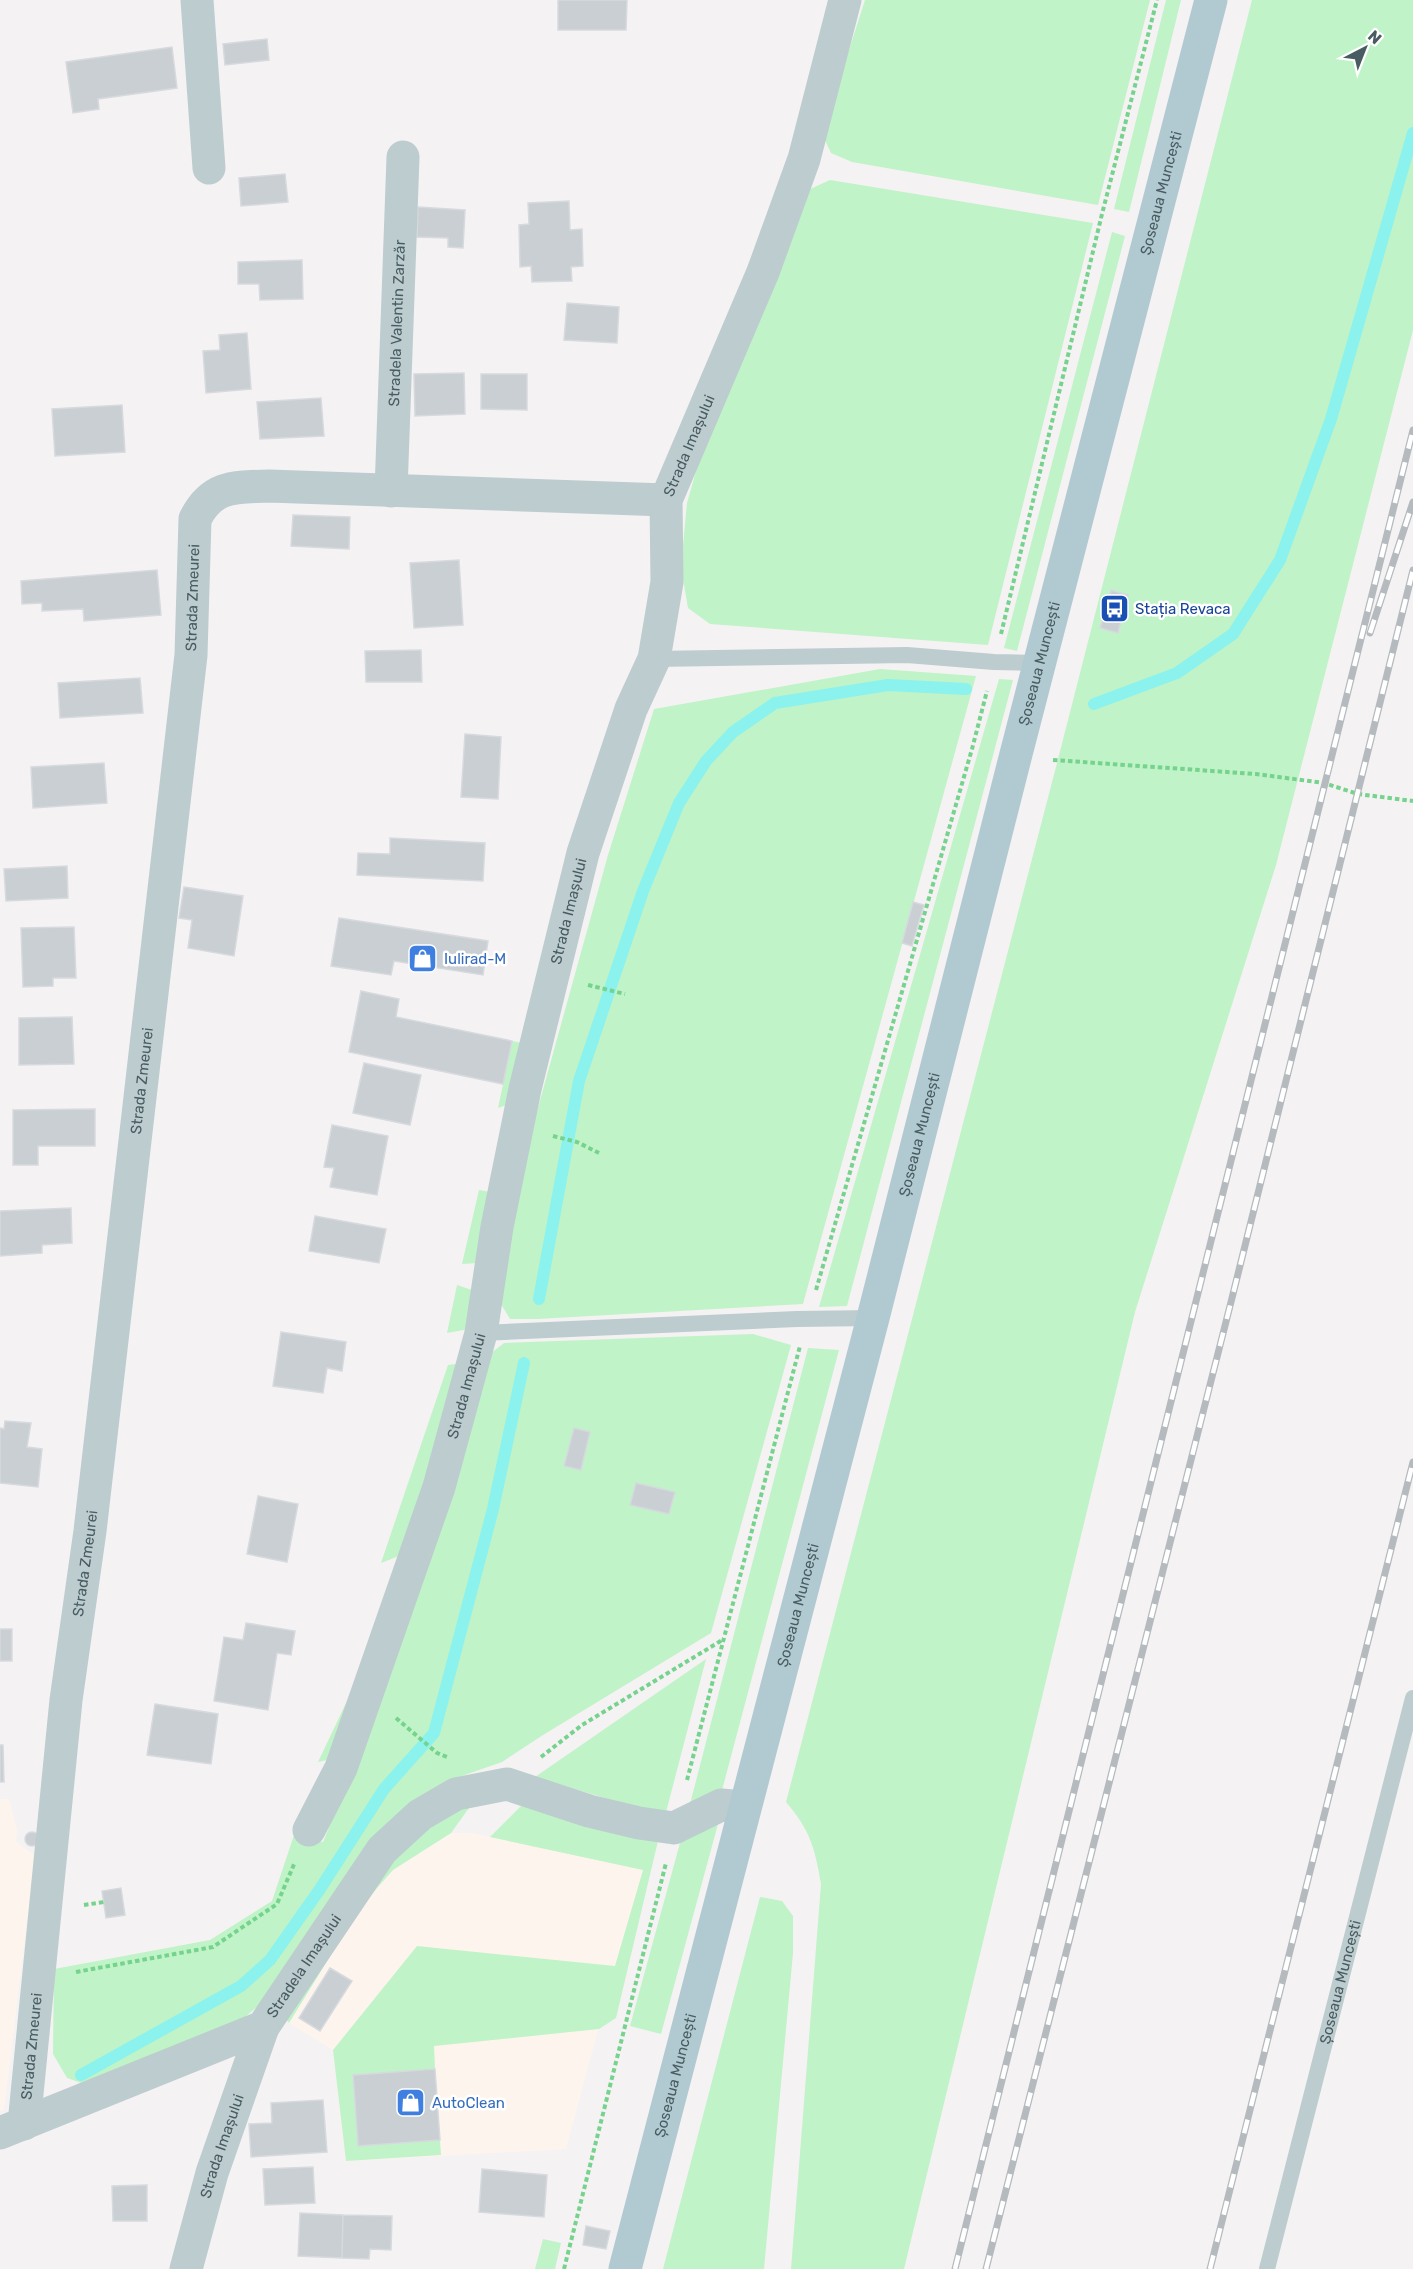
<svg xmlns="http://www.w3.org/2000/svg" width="1413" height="2269" font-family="Rubik,sans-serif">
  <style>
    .commercial { fill: #fdf5ed }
    .green { fill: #c0f3c7 }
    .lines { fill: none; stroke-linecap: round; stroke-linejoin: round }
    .stream { stroke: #8bf2ee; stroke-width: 12 }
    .building { fill: #c9cfd2; stroke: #d6dade; stroke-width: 1.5 }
    .path { stroke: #76d38e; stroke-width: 4; stroke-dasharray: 4.5 3; stroke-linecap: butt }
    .service { stroke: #bdcccf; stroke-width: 16 }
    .minor { stroke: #bdcccf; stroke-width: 33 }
    .primary { stroke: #b1cad2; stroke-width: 33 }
    .rail-casing { stroke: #b4babd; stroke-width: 7 }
    .rail { stroke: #fff; stroke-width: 4.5; stroke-dasharray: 14; stroke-linecap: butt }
    .labels { text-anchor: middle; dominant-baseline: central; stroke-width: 5; stroke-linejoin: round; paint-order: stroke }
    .street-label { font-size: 15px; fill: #495c61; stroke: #fff }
    .transit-label { font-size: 15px; fill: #164399; stroke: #fff; text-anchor: start }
    .shop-label { font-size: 15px; fill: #366cbe; stroke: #fff; text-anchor: start }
  </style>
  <rect width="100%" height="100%" fill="#f5f2f3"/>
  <!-- commercial -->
  <path class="commercial" d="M0 1799H9L17 1829 16 1842 35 1856 4 2110 0 2111Z
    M451 1833H472L644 1870 615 1966 566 2149 346 2161 333 2050 289 2023 353 1919 377 1888 393 1870Z"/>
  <!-- green -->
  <path class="green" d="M865 0H1150L1098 205 852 162 831 153 822 134Z
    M1166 0H1181L1129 212 1114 209Z
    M1252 0H1413V330L1276 865 1135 1312 904 2269H791L821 1884C815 1848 810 1830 786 1802L1056 767Z
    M830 180 1093 223 988 645 710 624 688 608 681 567 687 503 707 432 808 190Z
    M1112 232 1125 236 1017 651 1004 648Z
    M880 669 976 676 803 1304 537 1319H510L498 1299 534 1122 608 855 654 709Z
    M999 679 1013 680 847 1306 819 1307Z
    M512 1041 522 1043 509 1104 498 1108Z
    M479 1190 497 1193 478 1263 462 1264Z
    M457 1285 475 1291 469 1329 447 1333Z
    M753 1334 791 1345 711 1633 543 1735 502 1762 456 1778 273 1993 244 2018 93 2087 67 2078 53 2054 54 1969 210 1940 272 1901 294 1835 323 1842 377 1710 490 1354 504 1343Z
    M808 1348 839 1350 721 1794 690 1804Z
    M463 1363 399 1556 381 1563 448 1365Z
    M706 1659 665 1816 535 1777Z
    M365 1663 332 1759 318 1762Z
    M474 1801 451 1833 393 1870 377 1888 353 1919 289 2023 284 2016 371 1883 417 1835Z
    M522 1805 658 1841 616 2018 599 2029 434 2046 435 2069 358 2145 440 2140 441 2155 346 2161 333 2050 417 1946 615 1966 643 1870 490 1837Z
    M718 1824 661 2034 630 2026 680 1843Z
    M760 1897 782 1901 793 1916V1953L764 2269H663Z
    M543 2239 561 2243 555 2269H535Z"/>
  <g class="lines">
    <!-- stream -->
    <path class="stream" d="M1094 704 1177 673 1233 634 1280 560 1331 419 1413 133
      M539 1299 579 1081 643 891 679 803 706 761 733 732 775 703 888 685 966 689
      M81 2075 241 1986 270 1960 320 1889 384 1789 434 1733 493 1509 524 1363"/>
  </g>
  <!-- building -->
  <path class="building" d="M558 0H627L626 30H558Z
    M267 39 269 60 225 65 223 44Z
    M172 47 177 88 98 99 99 109 73 113 66 62Z
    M285 174 288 202 241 206 239 178Z
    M569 201 570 230 582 229 583 266 571 267 572 281 532 282 531 266 520 267 519 225 529 224 528 203Z
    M418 207 465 210 463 248 448 247V238L417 237Z
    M302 260 303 299 260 300 259 284H238V262Z
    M567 303 619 307 617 343 564 340Z
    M247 333 251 389 206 393 203 351 220 350 219 335Z
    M464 373 465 414 415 416 414 374Z
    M481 374H527V410L481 409Z
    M321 398 324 436 260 439 257 402Z
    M122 405 125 452 55 456 52 409Z
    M293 515 350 517 349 549 291 546Z
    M459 560 463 625 414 628 410 563Z
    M157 570 161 615 84 621 83 609 42 611V603L22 604 21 581Z
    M1111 590 1128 595 1118 633 1100 628Z
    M421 650 422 682H366L365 651Z
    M140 678 143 713 60 718 58 683Z
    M465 734 501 737 498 799 461 797Z
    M104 763 107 803 33 808 31 767Z
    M390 838 485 843 483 881 357 875 358 853 390 854Z
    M67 866 68 898 6 901 4 869Z
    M184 887 243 896 234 956 188 948 192 920 179 918Z
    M913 902 924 905 912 946 902 943Z
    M339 918 488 941 483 975 394 961 391 975 331 966Z
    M74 927 76 978H53V986L23 987 21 928Z
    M361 991 399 999 396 1017 512 1041 503 1084 349 1052Z
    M72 1017 74 1064 19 1065V1018Z
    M364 1063 421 1075 410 1125 353 1113Z
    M95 1109V1146H38V1165H13V1110Z
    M332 1125 388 1136 377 1195 330 1187 334 1168 324 1167Z
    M71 1208 72 1243 42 1245V1253L0 1256V1211Z
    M315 1216 386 1229 379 1263 309 1251Z
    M281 1332 346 1342 342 1371 327 1368 323 1393 273 1386Z
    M5 1421 31 1423 27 1447 42 1449 38 1487 0 1483V1428L4 1429Z
    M574 1428 590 1432 581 1470 564 1466Z
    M636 1483 675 1492 669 1514 630 1505Z
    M258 1496 298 1504 287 1562 247 1554Z
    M246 1623 295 1631 291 1655 277 1653 268 1710 214 1701 224 1637 243 1640Z
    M0 1629H12V1661H0Z
    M155 1704 218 1714 211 1764 147 1755Z
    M0 1745H3L4 1782H0Z
    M25 1839a7 7 0 1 1 14 0a7 7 0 1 1-14 0Z
    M121 1888 125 1915 106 1918 102 1891Z
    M330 1968 352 1981 320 2031 299 2018Z
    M435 2069 440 2140 358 2146 353 2075Z
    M323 2100 327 2152 251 2157 249 2124 272 2123 271 2103Z
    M313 2167 315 2203 265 2205 263 2169Z
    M482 2169 547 2175 544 2217 479 2212Z
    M147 2185V2221H113L112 2186Z
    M300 2213 343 2215 342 2258 298 2256Z
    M343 2215 392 2216 391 2250 370 2249 369 2259 342 2258Z
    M586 2226 610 2231 606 2249 583 2245Z"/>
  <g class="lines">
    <!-- path -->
    <path class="path" d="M1001 634 1102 214 1157 0
      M1053 760 1256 774 1324 783 1358 794 1413 801
      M588 985 625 994
      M553 1136 577 1142 599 1153
      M816 1290 972 749 987 691
      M396 1718 437 1753 447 1757
      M541 1757 582 1725 724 1639
      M687 1780 800 1346
      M84 1905 104 1902
      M76 1972 213 1947 277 1904 295 1862
      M564 2269 666 1863"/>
    <!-- service -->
    <g class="service">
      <path d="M654 659 907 655 994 662 1039 663"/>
      <path d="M481 1333 797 1319 873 1318"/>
      <path id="s1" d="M1267 2269 1413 1698"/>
    </g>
    <!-- minor -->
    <g class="minor">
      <path d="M197 0 209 168"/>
      <path id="s2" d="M391 491 403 157"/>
      <path id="s3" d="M309 1830 341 1768 439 1487 481 1333 497 1227 525 1089 583 853 631 709 654 659 667 582 666 500 763 272 804 159 845 0"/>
      <path id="s4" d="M24 2124 66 1700 90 1531 191 655 195 519C212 485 235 487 269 486L666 500"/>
      <path id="s5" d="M0 2133 263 2027 382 1850 420 1815 456 1794 507 1784 589 1811 639 1823 674 1828 721 1805 744 1807"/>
      <path id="s6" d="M186 2269 212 2173 263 2027"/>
    </g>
    <!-- primary -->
    <path class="primary" id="s7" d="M625 2269 873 1318 1015 758 1211 0"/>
    <defs>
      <path id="rail" d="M1370 633 1413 502
        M955 2269 1413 430
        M986 2269 1231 1302 1413 570
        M1210 2269 1413 1462"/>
    </defs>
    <!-- rail casing -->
    <use href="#rail" class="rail-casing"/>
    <!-- rail -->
    <use href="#rail" class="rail"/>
  </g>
  <!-- icons -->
  <defs>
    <symbol id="bus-square" viewBox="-11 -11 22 22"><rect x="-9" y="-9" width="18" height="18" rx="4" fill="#1a4fb4" stroke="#fff"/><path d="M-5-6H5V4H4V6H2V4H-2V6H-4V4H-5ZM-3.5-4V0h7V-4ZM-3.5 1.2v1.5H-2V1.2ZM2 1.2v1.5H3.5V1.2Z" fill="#fff"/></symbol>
    <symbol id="shop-square" viewBox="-11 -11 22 22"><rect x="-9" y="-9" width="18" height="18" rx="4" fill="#3f7fe0" stroke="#fff"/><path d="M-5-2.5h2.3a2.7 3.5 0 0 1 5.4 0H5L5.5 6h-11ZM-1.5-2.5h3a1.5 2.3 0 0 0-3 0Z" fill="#fff"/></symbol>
  </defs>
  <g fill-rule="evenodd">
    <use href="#bus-square" x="1098" y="592" width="33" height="33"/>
    <use href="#shop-square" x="406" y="942" width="33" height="33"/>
    <use href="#shop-square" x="394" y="2086" width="33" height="33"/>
  </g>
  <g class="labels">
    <!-- street labels -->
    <g class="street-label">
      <text stroke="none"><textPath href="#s7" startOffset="2144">Șoseaua Muncești</textPath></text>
      <text stroke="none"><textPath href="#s2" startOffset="168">Stradela Valentin Zarzăr</textPath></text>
      <text stroke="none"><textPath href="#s3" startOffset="1444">Strada Imașului</textPath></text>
      <text stroke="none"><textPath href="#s4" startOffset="1536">Strada Zmeurei</textPath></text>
      <text stroke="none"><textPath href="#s7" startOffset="1658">Șoseaua Muncești</textPath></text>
      <text stroke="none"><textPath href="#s3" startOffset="958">Strada Imașului</textPath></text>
      <text stroke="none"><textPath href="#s4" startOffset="1050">Strada Zmeurei</textPath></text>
      <text stroke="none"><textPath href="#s7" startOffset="1172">Șoseaua Muncești</textPath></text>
      <text stroke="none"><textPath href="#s3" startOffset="472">Strada Imașului</textPath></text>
      <text stroke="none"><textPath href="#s4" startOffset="564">Strada Zmeurei</textPath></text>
      <text stroke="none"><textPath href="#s7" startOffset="686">Șoseaua Muncești</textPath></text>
      <text stroke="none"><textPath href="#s5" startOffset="357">Stradela Imașului</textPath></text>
      <text stroke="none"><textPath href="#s1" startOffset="296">Șoseaua Muncești</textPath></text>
      <text stroke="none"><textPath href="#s4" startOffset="78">Strada Zmeurei</textPath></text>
      <text stroke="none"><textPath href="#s7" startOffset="200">Șoseaua Muncești</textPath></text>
      <text stroke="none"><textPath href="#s6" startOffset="128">Strada Imașului</textPath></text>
    </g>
    <!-- transit labels -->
    <g class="transit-label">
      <text x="1135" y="609">Stația Revaca</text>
    </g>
    <!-- shop labels -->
    <g class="shop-label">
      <text x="444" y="959">Iulirad-M</text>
      <text x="432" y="2103">AutoClean</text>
    </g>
  </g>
  <!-- north arrow -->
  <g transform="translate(1365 48) rotate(42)" stroke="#ffffff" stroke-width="4.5" paint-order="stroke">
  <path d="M0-4.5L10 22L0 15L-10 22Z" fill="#495c61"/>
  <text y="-9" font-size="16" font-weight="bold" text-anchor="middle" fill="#495c61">N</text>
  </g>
</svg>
